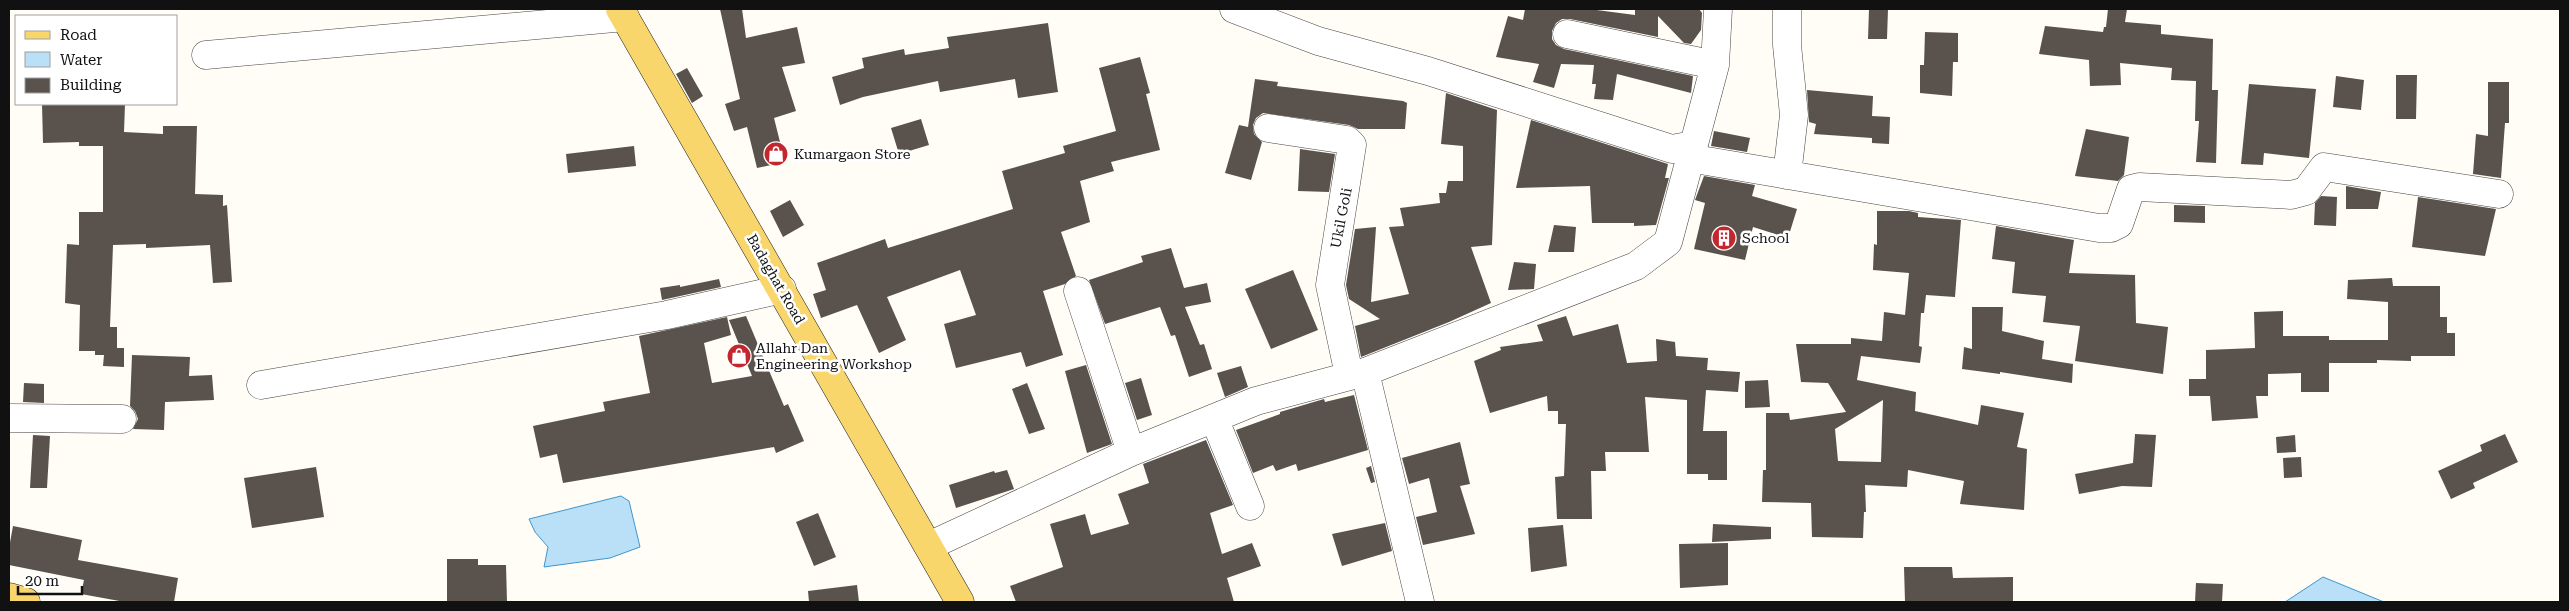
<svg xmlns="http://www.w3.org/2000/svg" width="2569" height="611" font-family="'Roboto Serif',serif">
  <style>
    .water { fill: #b9e0f7; stroke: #3f96cf }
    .building { fill: #5a524d; fill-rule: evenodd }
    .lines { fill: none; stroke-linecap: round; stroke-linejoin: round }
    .minor-casing { stroke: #444; stroke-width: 29 }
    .major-casing { stroke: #222; stroke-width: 29 }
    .minor { stroke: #fff; stroke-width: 28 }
    .major { stroke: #f9d66b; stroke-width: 28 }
    .labels { text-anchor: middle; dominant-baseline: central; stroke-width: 5; stroke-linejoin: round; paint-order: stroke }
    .poi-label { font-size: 14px; fill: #111; stroke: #fff; text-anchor: start }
    .street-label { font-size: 14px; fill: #111; stroke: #fff }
  </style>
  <rect width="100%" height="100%" fill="#fffdf5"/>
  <!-- water -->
  <path class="water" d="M621 496 629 501 640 547 610 558 544 567 548 547 535 532 529 519Z
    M2323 577 2384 602H2285Z"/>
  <!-- building -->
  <path class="building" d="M720 9H742L746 38 797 27 805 63 782 67 796 111 774 118 785 162 757 168 747 127 734 131 725 104 740 99Z
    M1525 9H1589L1635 15V9H1699L1702 13 1701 30 1691 44 1684 43 1658 16V37L1570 19H1562L1556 23 1552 31V39L1556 45 1564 49 1693 76 1691 93 1617 74 1613 100 1594 99 1596 84H1592L1594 65 1561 64 1554 88 1533 82 1539 64 1496 57 1508 16 1523 20Z
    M1869 9H1888L1887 39H1868Z
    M2108 9H2127L2125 22 2161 25V34L2213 39 2212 90H2218L2216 163 2196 162 2199 121H2195L2196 81 2171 80 2172 68 2120 63 2121 85 2090 86 2089 60 2039 54 2045 26 2103 32 2104 27H2106Z
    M1048 23 1058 92 1018 98 1015 79 940 92 938 81 863 97 840 105 832 77 864 68 862 58 904 49 905 55 949 48 947 37Z
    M1925 32 1958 33V62H1953L1952 96 1920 93V65H1924Z
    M1140 57 1150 93 1146 94 1160 150 1111 162 1114 171 1080 181 1090 222 1061 232 1076 276 1065 284 1043 291 1063 355 1026 367 1021 352 956 368 944 324 976 315 960 270 887 297 906 340 879 353 857 305 821 318 813 294 826 290 817 263 885 239 888 248 1013 209 1002 171 1065 153 1063 146 1116 131 1099 68Z
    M687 68 703 96 692 103 676 74Z
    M2396 75H2417L2416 119H2396Z
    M2336 76 2364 80 2361 110 2333 107Z
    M1255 79 1278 82 1277 86 1403 101 1407 103 1405 129H1358L1349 125 1263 113 1256 118 1253 125 1254 134 1262 142 1251 180 1225 173 1239 125 1248 127Z
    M2488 82H2509V123H2505L2501 178 2473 174 2476 134 2488 136Z
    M2249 84 2316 89 2309 158 2264 153 2263 165 2241 164Z
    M1807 90 1873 96 1872 116 1890 117 1889 144 1872 143V138L1814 134 1816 124 1809 122Z
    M1446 93 1497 110 1492 245 1471 247 1491 303 1449 322 1361 357 1355 326 1380 319 1349 299 1346 285 1355 229 1376 227 1371 302 1409 294 1389 227 1404 226 1400 208 1440 203 1439 193H1446L1448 181H1463V146L1441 144Z
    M42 104H125L124 132 163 134V126H197L195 194 223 195V206L227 205 232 282 213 283 210 245 146 248V244L113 245 110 327H117V348H124V367L103 366 104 355H95V351H79L80 305 65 303 67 244 79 245V212H103V146H79V142L43 143Z
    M921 119 929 145 899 154 891 128Z
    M1531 120 1668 164 1665 178H1669L1656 225 1634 226V223H1592L1590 186 1516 188Z
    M2086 129 2129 137 2124 175 2118 181 2075 176Z
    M1714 131 1750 138 1747 152 1711 146Z
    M634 146 636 166 568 173 566 154Z
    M1300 149 1335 154 1329 192 1298 191Z
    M1704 176 1755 185 1752 196 1797 209 1788 238 1753 227 1745 260 1694 249 1705 203 1695 200Z
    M2346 186 2381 192 2378 209H2346Z
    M2321 196 2337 197 2336 226 2314 225 2315 203Z
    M2418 197 2496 209 2485 256 2412 247Z
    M790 200 804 225 783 237 770 211Z
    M2174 205 2205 206V223L2174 222Z
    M1877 211H1909L1918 213V217L1961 220 1955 297 1926 295 1924 313H1921L1919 346 1922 347 1920 363 1861 356 1857 380 1916 392 1915 411 1978 425 1981 405 2024 413 2017 447 2027 449 2024 510 1960 504 1964 481 1908 470 1907 487 1865 485 1866 512H1864L1863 538 1812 537 1811 503 1762 502 1763 470H1766V413H1789L1790 420 1846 412 1828 383 1801 382 1796 344H1851V338L1882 341 1884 312 1905 315 1909 273 1873 270 1874 244 1877 245ZM1883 400 1881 462 1838 461 1835 429Z
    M1554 225 1576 227 1574 252H1548Z
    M1996 226 2074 240 2069 273 2135 275 2136 323 2168 327 2163 374 2075 361 2080 326 2043 322 2046 296 2012 293 2015 262 1992 259Z
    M1171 248 1184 288 1207 283 1211 302 1185 307 1200 345 1204 344 1212 369 1189 377 1175 335 1171 336 1160 307 1105 324 1089 280 1143 262 1141 256Z
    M1514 262 1536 264 1534 289 1508 290Z
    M1293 270 1318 330 1271 349 1245 289Z
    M2392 278 2393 286H2440V317H2447V333H2455V356H2411V361L2377 360V363H2329V392H2301V373L2268 374V396H2256L2258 418 2212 421 2210 396H2189V379H2206V350L2255 348 2254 312 2283 311V336H2329V340H2388V302L2347 299 2348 280Z
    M719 279 721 287 662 300 660 288 680 285V287Z
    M1972 307H2003L2002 331 2044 341 2042 359 2073 364 2072 383 2000 372V374L1962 369 1964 347 1972 349Z
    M746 316 784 406 788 404 804 441 776 453 774 447 563 483 557 454 540 458 533 426 605 411 603 402 650 393 639 336 727 317 731 335 704 343 712 383 752 376 729 320Z
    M1566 316 1573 336 1618 324 1627 363 1657 361 1656 339 1675 342 1676 356 1708 358 1707 370 1740 372 1738 392 1706 390 1703 431H1727V480H1708V474H1687V400L1645 397 1649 452H1605L1606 471H1591L1592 519H1557L1555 477 1564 476 1566 424H1558V411H1548L1547 396 1490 413 1474 361 1501 350 1500 347 1543 341 1537 325Z
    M132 355 190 357 189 376 212 375 214 400 165 402 164 430 133 429 138 419 135 411 130 406Z
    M1086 365 1112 444 1087 453 1065 371Z
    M1241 366 1248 387 1225 397 1217 373Z
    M1141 378 1152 415 1137 420 1125 383Z
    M1768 380 1770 407 1745 408V381Z
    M24 383 44 384V403L23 402Z
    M1027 383 1045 429 1029 434 1012 389Z
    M1354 395 1368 450 1298 471 1296 464 1276 471 1273 465 1253 473 1236 430 1280 414V412L1324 399 1325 402Z
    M2135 434 2156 435 2152 487 2122 486 2079 494 2075 474 2133 463Z
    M2505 434 2518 462 2473 483 2475 488 2451 499 2438 471 2482 451 2480 445Z
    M33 435 50 436 47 488H30Z
    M2295 435 2296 452 2277 453 2276 437Z
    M1206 440 1233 505 1210 513 1222 554 1252 543 1261 566 1227 578 1234 602H1016L1010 586 1063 567 1050 524 1085 514 1091 535 1129 524 1118 494 1149 483 1143 464Z
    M1460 442 1470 484 1460 486 1475 534 1423 545 1416 517 1437 512 1429 478 1409 484 1402 458Z
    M2301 457 2302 477 2284 478 2283 458Z
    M1371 466 1375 482 1371 483 1366 468Z
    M316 467 324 517 252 528 244 478Z
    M1007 470 1014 489 956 508 949 485 994 471 995 473Z
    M818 513 836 557 814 566 796 522Z
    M1385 523 1392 551 1342 566 1332 534Z
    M1713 524 1771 527V539L1712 542Z
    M1563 525 1567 566 1531 572 1528 528Z
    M13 526 82 540 78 560 178 578 174 602H125L81 594 84 580 9 565V548Z
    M1728 543V585L1680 588 1679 544Z
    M447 559H478V565H506L507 602H447Z
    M1904 567H1952L1953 578 2013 577V602H1905Z
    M2196 583 2223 584 2222 602H2195Z
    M857 585 859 602H809L808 591Z"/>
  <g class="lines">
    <defs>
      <path id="minor" d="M1234 9 1318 41 1428 71 1672 149 1693 145
        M1567 34 1715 65
        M206 55 625 17
        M1268 128 1347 140 1352 145 1330 285 1349 375
        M1689 158 2099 228H2111L2119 224 2131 189 2139 187 2291 195 2306 191 2324 167 2499 194
        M1787 175 1794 115 1787 45V9
        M1078 291 1131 452
        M1365 372 1420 602
        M261 385 667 315 782 289
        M9 418 122 419
        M1214 418 1250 506
        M929 546 1131 452 1256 401 1365 372 1636 266 1668 242 1715 65 1718 9"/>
      <path id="major" d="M620 9 960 602
        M9 597 26 602"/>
    </defs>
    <!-- minor casing -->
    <use href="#minor" class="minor-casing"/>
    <!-- major casing -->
    <use href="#major" class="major-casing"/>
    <!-- minor -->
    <use href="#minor" class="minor"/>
    <!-- major -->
    <use href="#major" class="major"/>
  </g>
  <!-- icons -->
  <defs>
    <symbol id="shop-disc" viewBox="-11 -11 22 22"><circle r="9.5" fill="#c4262e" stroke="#fff"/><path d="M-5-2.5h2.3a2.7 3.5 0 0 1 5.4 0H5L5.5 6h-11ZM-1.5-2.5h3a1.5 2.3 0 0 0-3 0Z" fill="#fff"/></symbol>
    <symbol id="building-disc" viewBox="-11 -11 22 22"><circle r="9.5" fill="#c4262e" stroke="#fff"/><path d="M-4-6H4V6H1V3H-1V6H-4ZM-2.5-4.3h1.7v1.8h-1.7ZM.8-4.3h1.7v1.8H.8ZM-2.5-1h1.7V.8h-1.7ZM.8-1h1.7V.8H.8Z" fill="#fff"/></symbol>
  </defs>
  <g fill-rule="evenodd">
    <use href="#shop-disc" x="762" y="140" width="28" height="28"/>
    <use href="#building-disc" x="1710" y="224" width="28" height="28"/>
    <use href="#shop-disc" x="725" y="342" width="28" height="28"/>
  </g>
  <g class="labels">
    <!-- poi labels -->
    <g class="poi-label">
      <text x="794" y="154">Kumargaon Store</text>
      <text x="1742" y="238">School</text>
      <text x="756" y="348">Allahr Dan<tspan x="756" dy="16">Engineering Workshop</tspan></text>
    </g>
    <!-- street labels -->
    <g class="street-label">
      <text transform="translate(1341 218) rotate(-79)">Ukil Goli</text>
      <text transform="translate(776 279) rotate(60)">Badaghat Road</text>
    </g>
  </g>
  <!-- border -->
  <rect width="2569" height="611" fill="none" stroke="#111111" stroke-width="20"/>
  <!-- legend -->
  <rect x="15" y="15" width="162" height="90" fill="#ffffff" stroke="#a0a0a0"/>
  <rect x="25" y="31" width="25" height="8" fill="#f9d66b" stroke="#a0a0a0"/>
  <text x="60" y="40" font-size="15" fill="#111111">Road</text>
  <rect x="25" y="52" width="25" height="15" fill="#b9e0f7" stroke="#a0a0a0"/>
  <text x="60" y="65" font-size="15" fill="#111111">Water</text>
  <rect x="25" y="78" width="25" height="15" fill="#5a524d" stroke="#a0a0a0"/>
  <text x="60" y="90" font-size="15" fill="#111111">Building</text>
  <!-- scale -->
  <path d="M18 586v8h64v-8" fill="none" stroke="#111111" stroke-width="2.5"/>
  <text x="25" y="586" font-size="15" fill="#111111" stroke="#ffffff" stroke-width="4" paint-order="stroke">20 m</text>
</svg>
